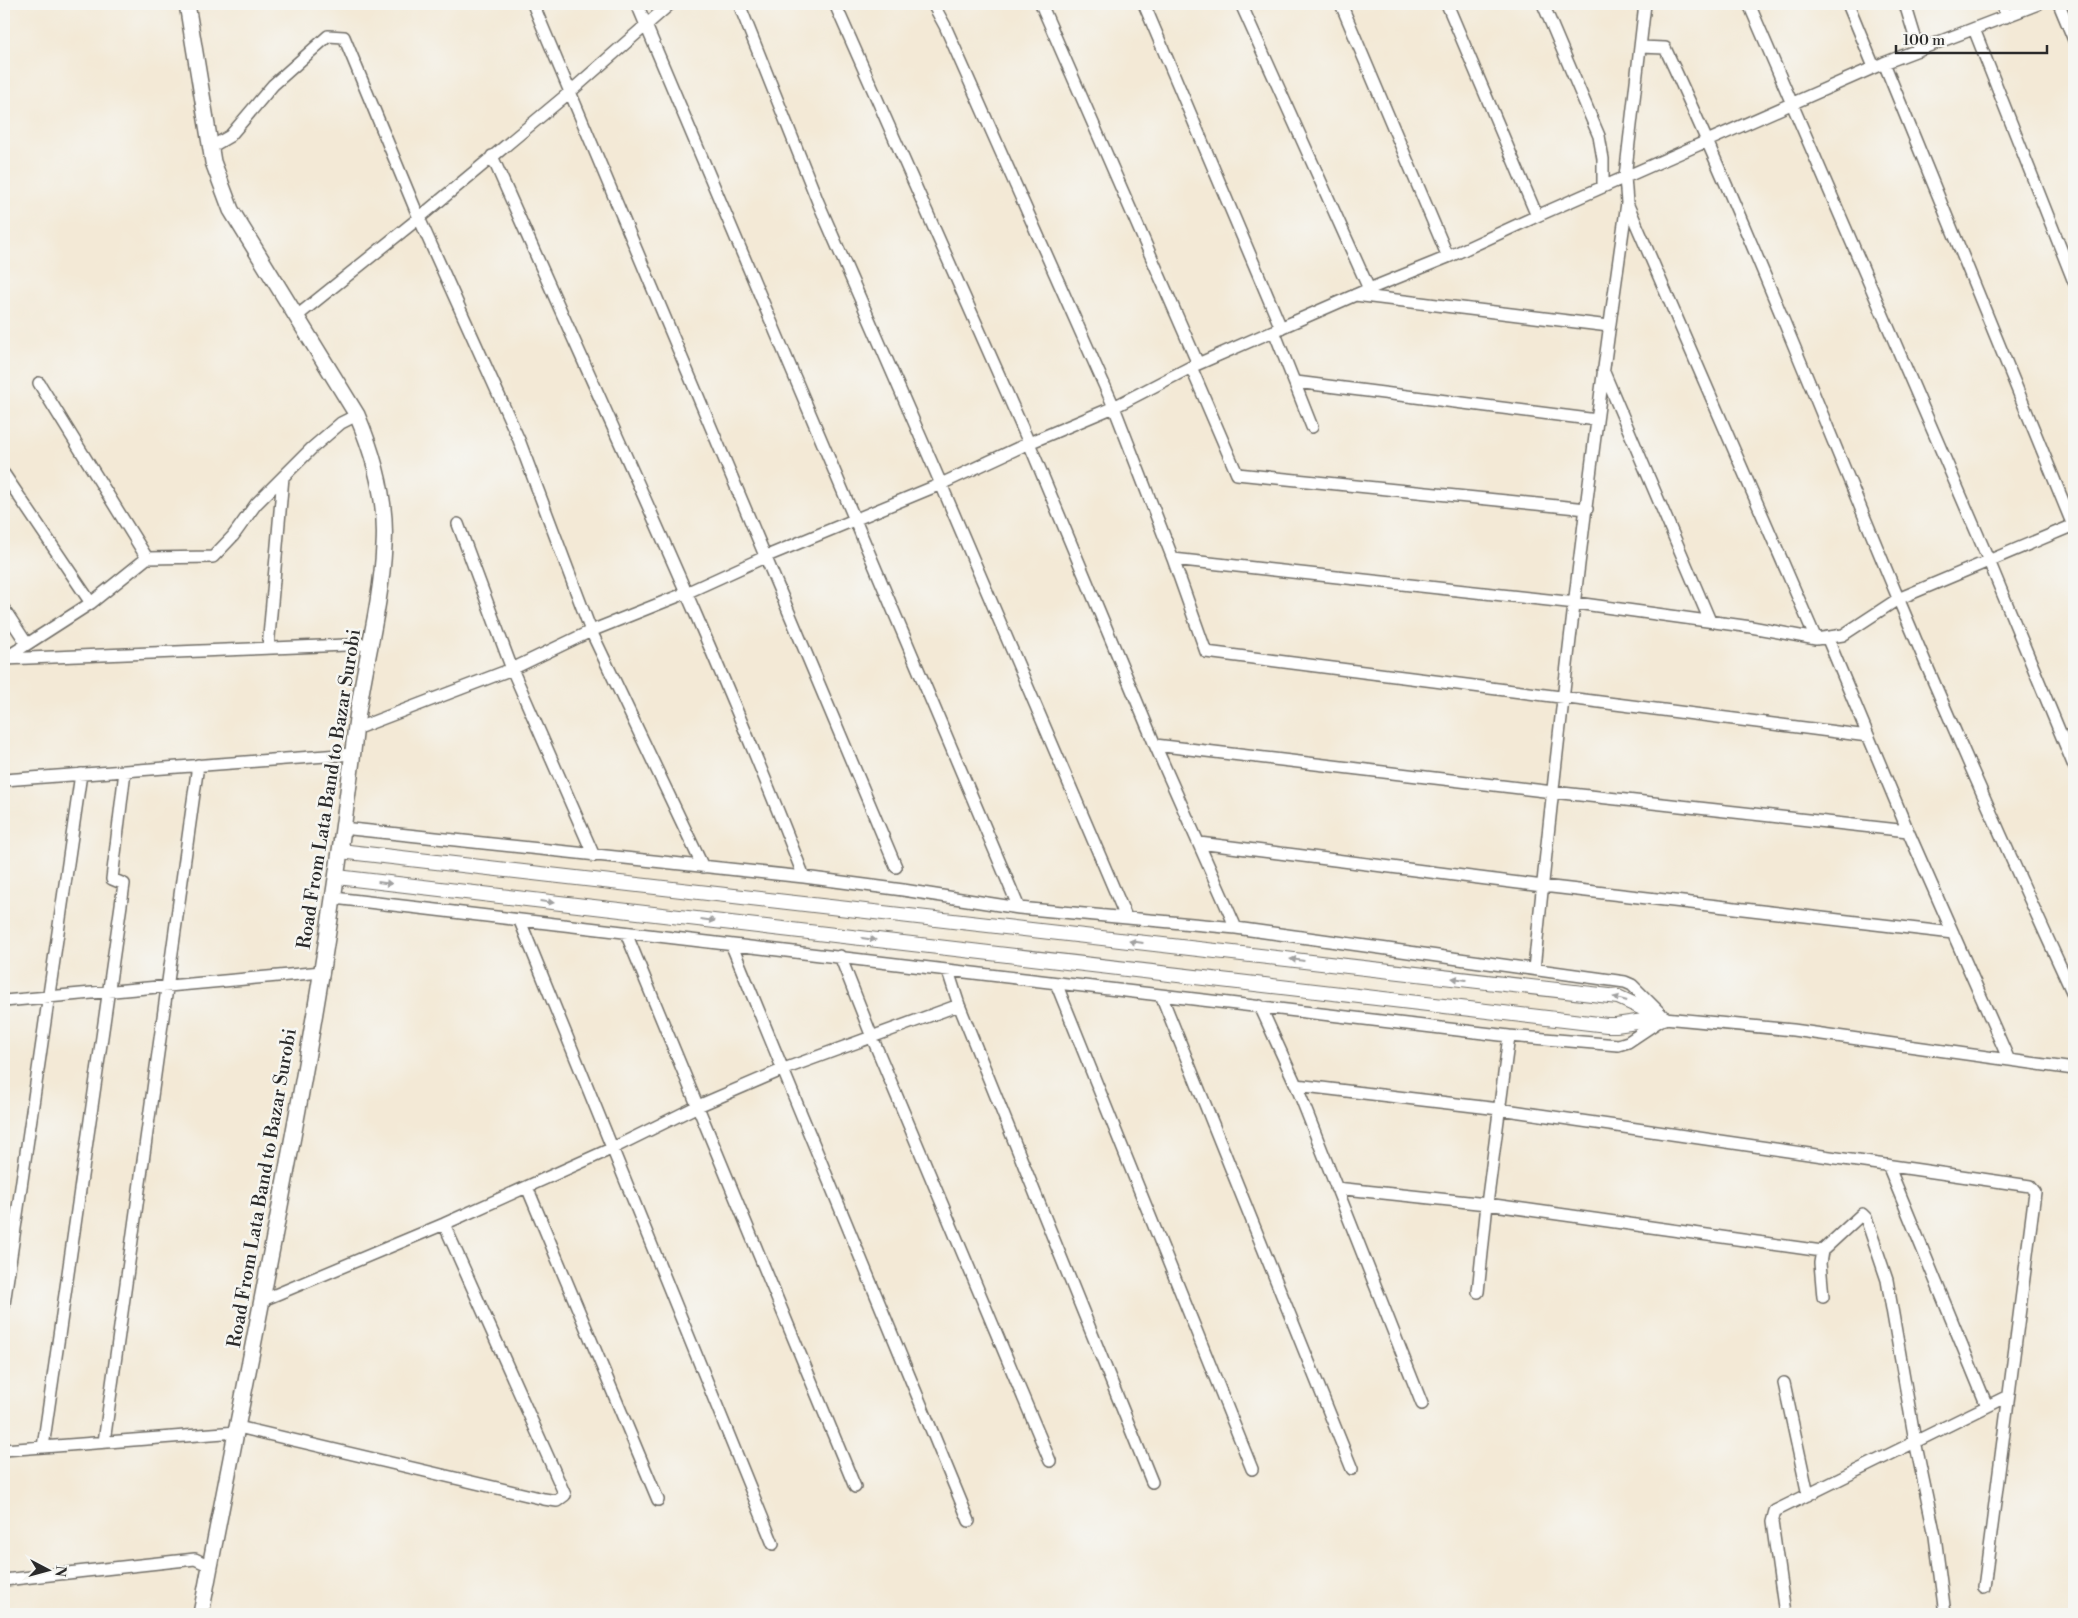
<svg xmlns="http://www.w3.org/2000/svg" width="2078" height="1618" font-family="'Libre Bodoni',serif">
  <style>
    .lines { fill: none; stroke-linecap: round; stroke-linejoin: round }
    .minor-casing { stroke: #716e67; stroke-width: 14 }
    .tertiary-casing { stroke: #716e67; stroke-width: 16 }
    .secondary-casing { stroke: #716e67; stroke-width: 18 }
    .minor { stroke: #fff; stroke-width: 11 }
    .tertiary { stroke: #fff; stroke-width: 14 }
    .secondary { stroke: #fff; stroke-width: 15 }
    .oneway { fill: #a0a0a0 }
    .labels { text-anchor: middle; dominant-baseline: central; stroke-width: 5; stroke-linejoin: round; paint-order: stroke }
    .street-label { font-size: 19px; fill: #2b2b2b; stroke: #f6f6f2 }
  </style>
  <rect width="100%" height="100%" fill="#f6f6f2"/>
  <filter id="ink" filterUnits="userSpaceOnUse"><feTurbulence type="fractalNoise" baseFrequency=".02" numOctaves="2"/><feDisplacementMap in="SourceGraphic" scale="10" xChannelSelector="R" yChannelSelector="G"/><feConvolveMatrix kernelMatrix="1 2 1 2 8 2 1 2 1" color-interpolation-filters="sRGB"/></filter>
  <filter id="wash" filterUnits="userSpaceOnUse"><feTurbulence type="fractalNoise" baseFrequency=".0096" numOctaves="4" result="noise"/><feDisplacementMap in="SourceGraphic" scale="20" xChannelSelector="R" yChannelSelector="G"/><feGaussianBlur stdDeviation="1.12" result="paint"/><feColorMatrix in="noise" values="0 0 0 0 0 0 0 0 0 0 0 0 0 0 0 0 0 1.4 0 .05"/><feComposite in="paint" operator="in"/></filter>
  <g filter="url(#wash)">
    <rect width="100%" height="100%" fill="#f3e9d6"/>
  </g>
  <g filter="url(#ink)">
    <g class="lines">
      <defs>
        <path id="minor" d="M533 4 896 867
          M637 4 1019 908
          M739 4 818 202 941 484 1126 917
          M835 4 1029 443 1155 745 1236 928
          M933 4 945 26 1114 407 1173 559 1206 652C1427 681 1648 707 1868 736
          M1041 4 1198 364
          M1144 4 1281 328
          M1241 4 1369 289
          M1341 4 1448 257
          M1447 4 1537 216
          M1543 4 1599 136 1603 159V186
          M1749 4 1989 561 2074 766
          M1848 4 1874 67
          M1905 4 1919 50
          M2002 4 2006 17
          M2059 4 2074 40
          M1974 29 2074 282
          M1640 47 1665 48C1749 229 1821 414 1898 598 1954 731 2013 864 2074 996
          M1884 63 2074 528
          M211 147 230 136 273 85 328 36 344 37 419 218 519 440 591 631 703 867
          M492 156C597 395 710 634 804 877
          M1627 203 1816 639
          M1355 295 1609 326
          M297 316 419 218 570 92 670 4
          M1274 331 1312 427
          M1191 367 1237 474 1587 509
          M1603 370 1710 621
          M1296 382 1597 420
          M39 383 147 558
          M4 474 91 603
          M458 524 512 669 594 856
          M1173 559 1576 603 1751 627 1816 639 1843 635 1898 599 2074 525
          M4 609 27 644
          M1827 637 1908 831 2008 1058
          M268 648 283 477
          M4 659 91 603 147 558 213 557 233 536 256 504 312 448 341 423 357 415
          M4 659 371 644
          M355 729 512 669 591 631 686 593 767 556 941 484 1029 443 1114 407 1191 367 1369 289 1448 257 1537 216 1884 63 2038 4
          M1155 745 1553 792 1908 831
          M4 780 353 754
          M342 828 804 877 903 890 1019 908 1236 928 1625 982 1632 985 1661 1014
          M1199 843 1543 886 1953 933
          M334 898 1509 1036 1618 1045 1628 1042 1664 1018 1793 1030 2074 1069
          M520 921 773 1544
          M626 933 855 1487
          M732 946 969 1521
          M840 956 872 1037 1050 1461
          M1534 969C1560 713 1590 457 1627 203L1625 177 1645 4
          M948 971 959 1005 1152 1482
          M1056 983 1252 1469
          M1161 995 1352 1469
          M4 1001 322 972
          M1260 1006 1296 1085 1422 1404
          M1296 1085 1499 1109 2030 1186 2035 1192 1984 1588
          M1888 1165 1987 1406
          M527 1187 658 1500
          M1336 1188 1487 1204 1822 1251
          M1478 1292 1487 1204 1509 1036
          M1823 1297 1820 1263 1822 1251 1862 1214 1866 1218 1887 1280 1915 1441 1935 1536 1945 1614
          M263 1300 444 1224 613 1148 698 1106 784 1069 959 1005
          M4 1304 81 774
          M1784 1383 1808 1495
          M238 1427 544 1499 557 1501 565 1495 444 1224
          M104 1442 198 765
          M43 1447 124 884 112 879 125 771
          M4 1450 237 1432
          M4 1580 195 1559 210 1566
          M1785 1614 1772 1522 1775 1511 2008 1396"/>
        <path id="tertiary" d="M340 851 1618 997 1664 1018
          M337 877 1607 1025H1616L1664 1018"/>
        <path id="secondary" d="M187 4 213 162 231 210 357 415C374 455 387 502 384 546 381 610 362 671 355 734 321 1030 256 1321 201 1614"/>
      </defs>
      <!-- minor casing -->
      <use href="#minor" class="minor-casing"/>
      <!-- tertiary casing -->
      <use href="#tertiary" class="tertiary-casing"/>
      <!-- secondary casing -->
      <use href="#secondary" class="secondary-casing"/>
      <!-- minor -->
      <use href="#minor" class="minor"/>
      <!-- tertiary -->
      <use href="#tertiary" class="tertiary"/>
      <!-- secondary -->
      <use href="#secondary" class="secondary"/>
    </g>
    <!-- one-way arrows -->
    <defs><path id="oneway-solid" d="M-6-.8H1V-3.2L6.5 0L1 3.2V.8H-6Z" transform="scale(1.25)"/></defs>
    <g class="oneway">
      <use href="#oneway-solid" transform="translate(385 883) rotate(7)"/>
      <use href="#oneway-solid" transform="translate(547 902) rotate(7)"/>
      <use href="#oneway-solid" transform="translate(708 920) rotate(7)"/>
      <use href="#oneway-solid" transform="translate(869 939) rotate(7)"/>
      <use href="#oneway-solid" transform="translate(1136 942) rotate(-173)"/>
      <use href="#oneway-solid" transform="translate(1297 960) rotate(-173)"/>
      <use href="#oneway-solid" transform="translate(1459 979) rotate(-173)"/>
      <use href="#oneway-solid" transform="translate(1620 999) rotate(-164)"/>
    </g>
  </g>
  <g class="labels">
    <!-- street labels -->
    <g class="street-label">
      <text transform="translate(329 789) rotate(-81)">Road From Lata Band to Bazar Surobi</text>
      <text transform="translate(262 1188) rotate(-80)">Road From Lata Band to Bazar Surobi</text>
    </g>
  </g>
  <!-- margin -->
  <rect width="2078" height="1618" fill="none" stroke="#f6f6f2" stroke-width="20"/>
  <!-- north arrow -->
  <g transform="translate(48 1570) rotate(96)" stroke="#f6f6f2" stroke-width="4" paint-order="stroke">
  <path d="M0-4L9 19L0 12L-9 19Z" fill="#2b2b2b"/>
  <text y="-8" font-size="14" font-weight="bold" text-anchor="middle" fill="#2b2b2b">N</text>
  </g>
  <!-- scale -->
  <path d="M1896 45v8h151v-8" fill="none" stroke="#2b2b2b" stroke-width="2.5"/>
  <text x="1903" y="45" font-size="15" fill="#2b2b2b" stroke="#f6f6f2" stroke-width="4" paint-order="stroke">100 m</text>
</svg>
